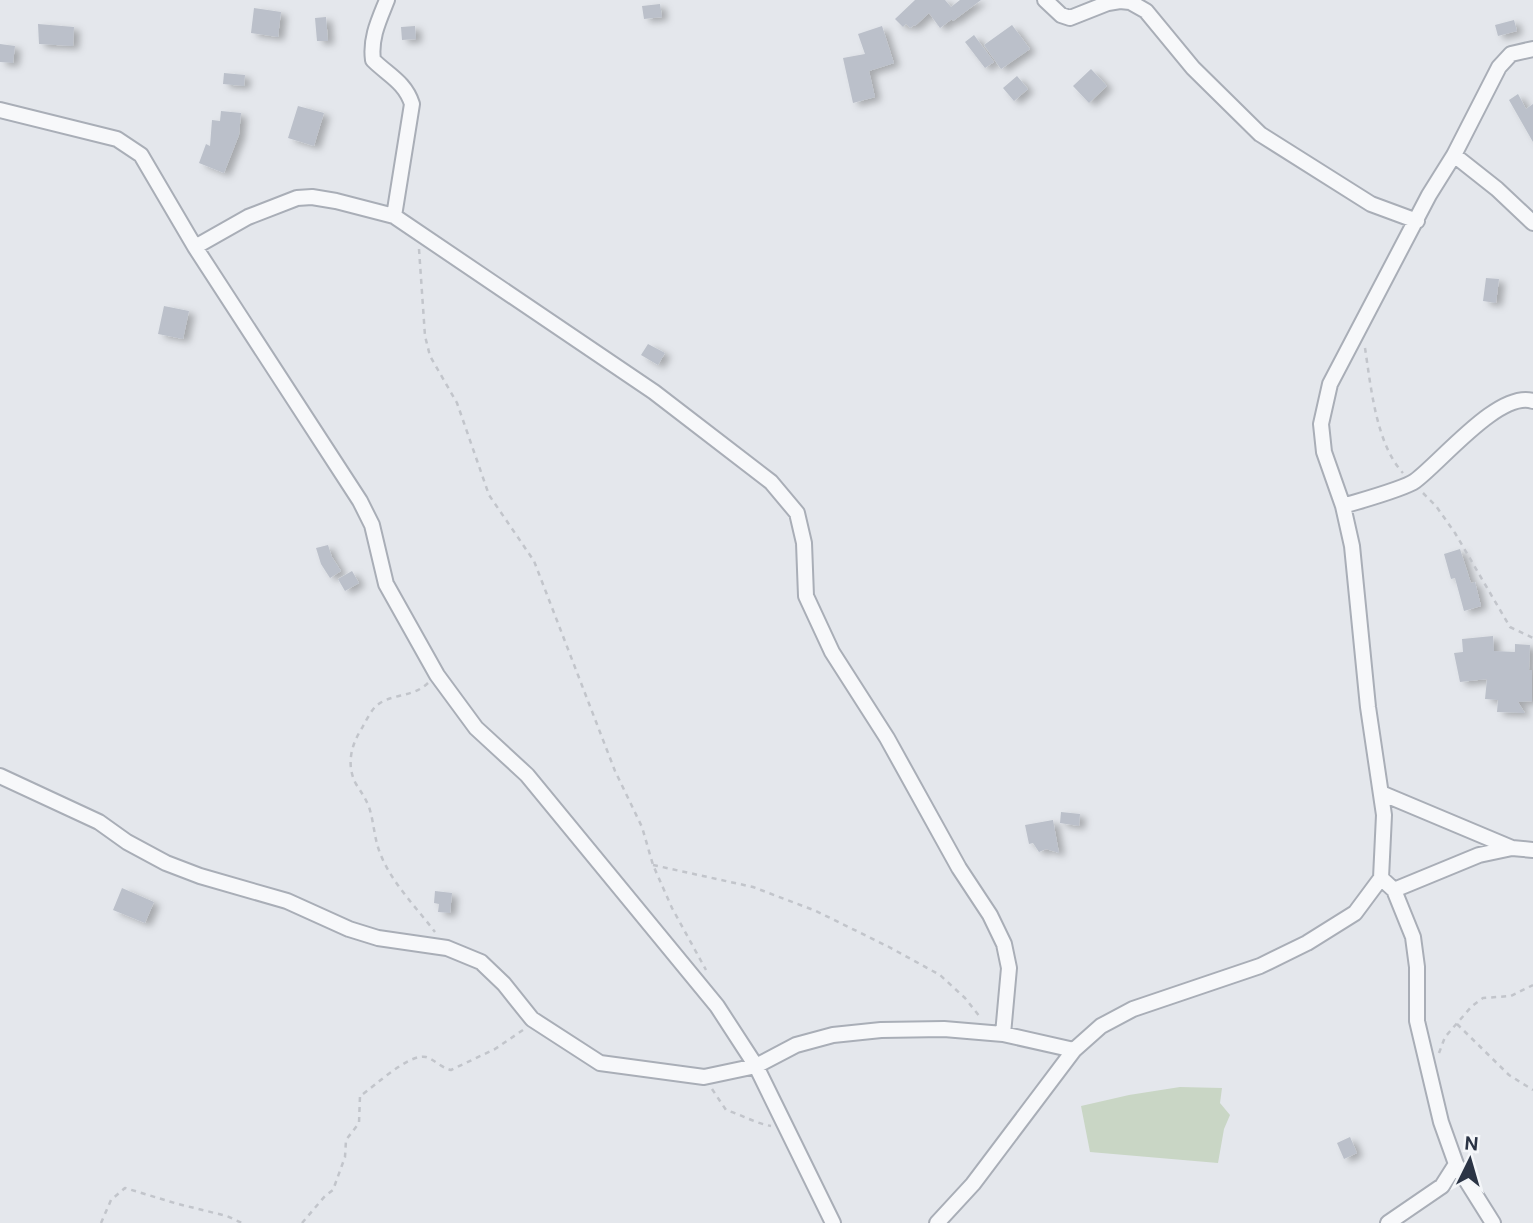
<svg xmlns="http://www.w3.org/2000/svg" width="1533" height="1223" font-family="'DM Sans',sans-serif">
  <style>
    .green { fill: #c9d6c5 }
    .building { fill: #bbc0ca; filter: url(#shadow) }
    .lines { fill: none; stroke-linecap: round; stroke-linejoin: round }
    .street-casing { stroke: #a9aeb7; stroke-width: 18 }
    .path { stroke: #c2c5cb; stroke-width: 2.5; stroke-dasharray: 5 5; stroke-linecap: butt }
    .street { stroke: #f7f8fa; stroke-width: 14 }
  </style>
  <defs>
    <filter id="shadow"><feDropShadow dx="6" dy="3.5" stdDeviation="3.5" flood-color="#0004"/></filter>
  </defs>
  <rect width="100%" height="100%" fill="#e4e7ec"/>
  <!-- green -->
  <path class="green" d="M1180 1087 1222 1088 1220 1103 1230 1115 1224 1129 1218 1163 1090 1152 1081 1106 1129 1095Z"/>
  <!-- building -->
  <path class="building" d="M915 0H945L951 7 960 0H981L953 21 952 19 940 28 929 13 915 26 914 25 910 28 906 24 903 27 895 19Z
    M660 4 662 17 644 19 642 6Z
    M254 8 281 12 278 37 251 33Z
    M326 17 328 41H317L315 18Z
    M1514 20 1517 31 1498 36 1495 25Z
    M38 24 74 27 73 46 39 44Z
    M1012 25 1030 49 1001 69 984 45Z
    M415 26 416 39 402 40 401 27Z
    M882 26 894 63 869 71 875 97 853 103 843 58 865 54 858 34Z
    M974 35 994 62 985 68 965 42Z
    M0 44 15 46 13 63 0 62Z
    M1091 69 1107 86 1089 103 1073 86Z
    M224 73 245 75 244 86 223 84Z
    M1017 76 1028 89 1014 101 1003 88Z
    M1518 94 1526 109 1533 104V142L1509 100Z
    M298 106 324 113 314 146 288 138Z
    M221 111 241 113 239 135 224 173 199 163 206 144 210 146 212 120 220 121Z
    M1486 278 1499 279 1496 303 1483 301Z
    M164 306 189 311 183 339 158 334Z
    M648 344 665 353 658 365 641 355Z
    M328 545 332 557 341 571 330 578 321 564 316 548Z
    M1460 549 1471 583 1475 582 1481 606 1464 611 1455 578 1451 579 1444 554Z
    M352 571 359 583 345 591 338 579Z
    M1493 636 1494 651 1515 652V644L1530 645 1529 670H1532V701L1518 702 1525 713 1497 712 1498 700 1485 699 1487 679 1460 682 1454 653 1463 652 1462 639Z
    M1061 812 1080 814 1079 826 1060 823Z
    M1053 820 1059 853 1046 849 1039 852 1033 843 1029 844 1025 825Z
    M122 888 154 902 145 923 113 910Z
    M435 891 452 893 450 913 438 912 439 904 434 903Z
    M1350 1137 1357 1153 1344 1159 1337 1143Z"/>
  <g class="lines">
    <defs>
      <path id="street" d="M387 0C379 20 370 38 373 60 388 75 405 82 412 104L394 216
        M1045 0 1061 15 1070 18 1108 3 1120 1 1130 2 1146 11 1193 68 1260 134 1371 204 1417 221
        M0 110 117 139 141 155 195 247 360 501 372 525 386 584 437 675 476 728 527 775 717 1006 756 1066 833 1223
        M1454 155 1497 189 1533 223
        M195 247 248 217 297 198 312 197 336 201 394 216 654 392 771 482 797 513 804 543 806 596 832 652 887 738 959 868 990 915 1004 944 1009 968 1003 1034
        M1343 506C1359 501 1404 489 1415 481 1441 462 1499 390 1533 401
        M0 776 99 822 127 842 166 863 200 876 287 901 349 929 378 938 447 948 481 962 504 984 532 1019 600 1063 704 1077 756 1066 796 1045 833 1035 881 1030 944 1029 1003 1034 1074 1050
        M1381 793 1512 848 1533 850
        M1381 878 1394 890 1413 937 1417 967V1021L1441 1122 1456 1164 1493 1223
        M1394 890 1479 855 1512 848
        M937 1223 973 1184 1074 1050 1101 1026 1133 1009 1260 966 1307 943 1355 913 1381 878 1384 815 1368 707 1352 546 1343 506 1324 452 1321 424 1330 384 1429 195 1454 155 1499 67 1511 54 1533 49
        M1388 1223 1442 1186 1456 1164"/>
    </defs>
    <!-- street casing -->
    <use href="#street" class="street-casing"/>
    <!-- path -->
    <path class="path" d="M419 249 425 336 430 356 457 403 489 495 534 561 615 771 642 827 653 865 672 908 706 970
      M1365 348C1371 387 1376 444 1403 473
      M1423 493 1436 506 1455 533 1510 627 1533 638
      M428 683C413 698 391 693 376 706 370 712 366 721 362 728 351 745 346 765 356 784 361 792 365 797 369 807 374 822 374 838 380 853 391 882 416 907 435 932
      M653 865 753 887 816 911 889 947 940 975 965 998 980 1017
      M1457 1024 1509 1075 1533 1090
      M1439 1053 1445 1037 1472 1006 1483 998 1511 996 1533 985
      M712 1089 726 1110C742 1115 755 1123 771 1126
      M101 1223 111 1200 125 1188 178 1204 227 1216 242 1223
      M302 1223 325 1196 333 1190 345 1157 346 1140 359 1123 360 1096C375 1086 409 1053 426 1057 435 1060 440 1067 451 1070L495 1049 523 1030"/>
    <!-- street -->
    <use href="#street" class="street"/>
  </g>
  <!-- north arrow -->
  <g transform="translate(1470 1160) rotate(5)" stroke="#f4f6f9" stroke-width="5" paint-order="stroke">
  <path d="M0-5L12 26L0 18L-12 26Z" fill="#2b3445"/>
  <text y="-10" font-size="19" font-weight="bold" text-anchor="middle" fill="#2b3445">N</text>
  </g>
</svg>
